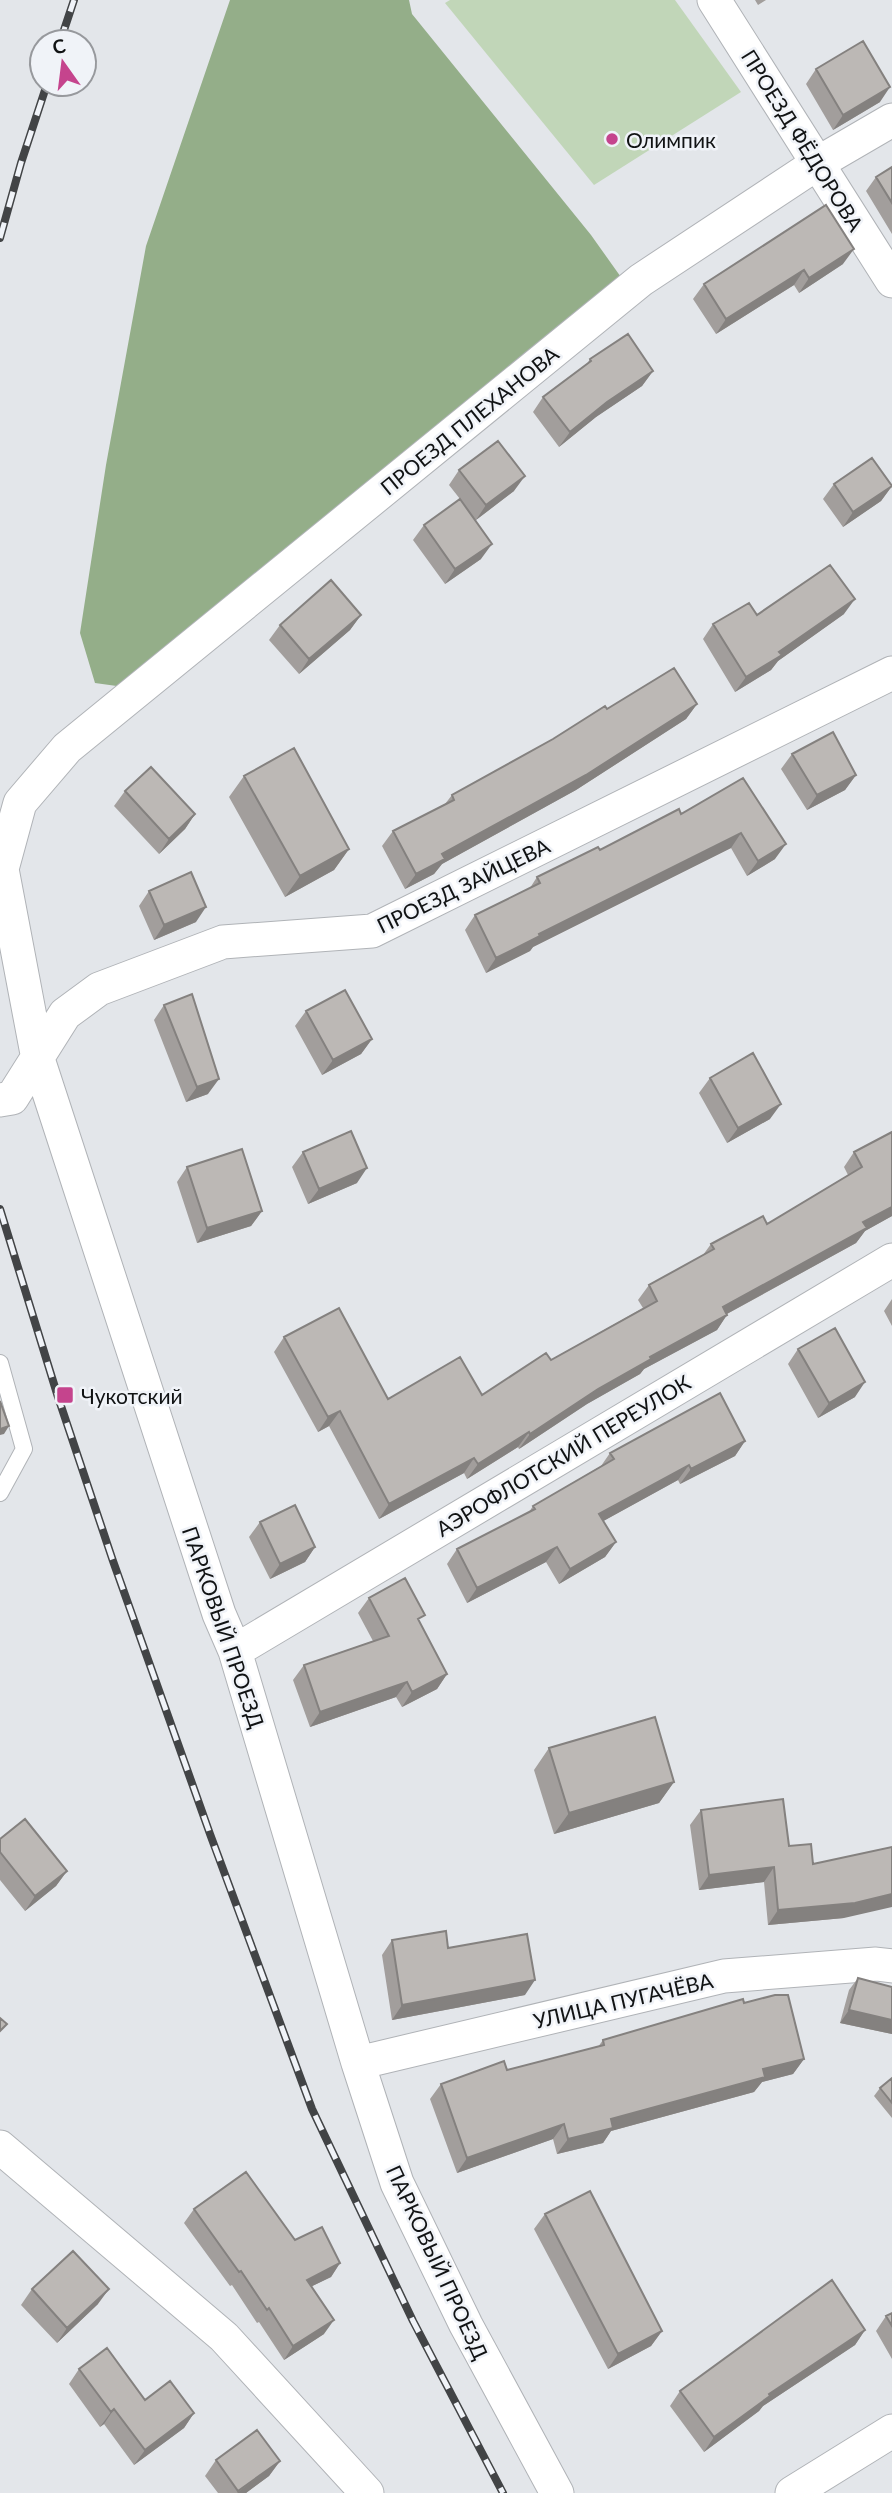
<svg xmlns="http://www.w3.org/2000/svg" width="892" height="2493" font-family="Lato,sans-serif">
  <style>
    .green { fill: #c1d6b8 }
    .forest { fill: #94ae89 }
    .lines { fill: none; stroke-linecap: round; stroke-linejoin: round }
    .lane-casing { stroke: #b0b3b7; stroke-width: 18 }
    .street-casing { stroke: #b0b3b7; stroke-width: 35 }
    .lane { stroke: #fff; stroke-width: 16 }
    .street { stroke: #fff; stroke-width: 33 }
    .rail-casing { stroke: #424446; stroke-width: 8 }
    .rail { stroke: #f0f3f8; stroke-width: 5; stroke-dasharray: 16; stroke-linecap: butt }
    .wall { fill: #a29e9c }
    .shaded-wall { fill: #84817f }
    .building { fill: #bcb8b5; stroke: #84817f; stroke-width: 2 }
    .poi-dot { fill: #c5448d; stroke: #f0f3f8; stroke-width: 2.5 }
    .labels { text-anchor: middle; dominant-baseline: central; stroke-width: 5; stroke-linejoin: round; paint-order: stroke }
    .poi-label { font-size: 21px; fill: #111314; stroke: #f0f3f8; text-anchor: start }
    .street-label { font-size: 21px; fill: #111314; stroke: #f0f3f8 }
  </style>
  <rect width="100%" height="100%" fill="#e3e6ea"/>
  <!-- green -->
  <path class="green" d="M450 0H675L741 92 594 185 445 3Z"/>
  <!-- forest -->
  <path class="forest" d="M230 0H409L412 14 591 235 623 280 124 687 95 683 80 633 106 465 146 246Z"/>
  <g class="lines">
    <defs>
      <path id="lane" d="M0 1363 24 1449 0 1493"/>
      <path id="street" d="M714 0 892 281
        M0 1100 12 1098 65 1014 99 989 223 942 372 931 892 673
        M235 1651 892 1260
        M358 2063 724 1976 876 1964 892 1966
        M0 2147 224 2337 367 2493
        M557 2493 466 2325 397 2183 358 2063 235 1651 219 1614 38 1059 2 869 20 803 67 748 641 280 818 163 892 120
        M792 2493 892 2431"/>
    </defs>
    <!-- lane casing -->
    <use href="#lane" class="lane-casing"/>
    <!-- street casing -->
    <use href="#street" class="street-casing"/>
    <!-- lane -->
    <use href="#lane" class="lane"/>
    <!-- street -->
    <use href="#street" class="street"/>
    <defs>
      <path id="rail" d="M60 42 74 0
        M0 238 21 163 47 84
        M0 1209 58 1397 113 1561 210 1834 312 2109 413 2321 503 2493"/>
    </defs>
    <!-- rail casing -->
    <use href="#rail" class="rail-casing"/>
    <!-- rail -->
    <use href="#rail" class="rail"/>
  </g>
  <!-- wall -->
  <path class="wall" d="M755 0H766L758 5Z
    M816 69 880 102 833 130 806 84Z
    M892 167V234L866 191 876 177Z
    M843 264 799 293 794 285 716 334 693 299 704 284Z
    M590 359 653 371 642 386 596 417 559 447 533 412 543 397 587 364Z
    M459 470 514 491 476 520 481 559 445 584 413 540 424 525 460 499 449 485Z
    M834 484 892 486 881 501 843 527 823 499Z
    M844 614 778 661 771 670 735 692 703 639 713 624 757 615Z
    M361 615 350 630 299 674 269 640 280 625Z
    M697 704 686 719 576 790 442 864 434 874 405 889 382 846 393 831 445 804 452 795 607 709Z
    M792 754 856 775 845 790 807 810 781 769Z
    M244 776 349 849 334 870 285 897 229 797Z
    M743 778 775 859 747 876 731 848 533 947 530 951 486 973 465 930 475 915 530 888 537 877 681 814Z
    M125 791 195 814 185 829 159 854 114 806Z
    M149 891 196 922 154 940 139 906Z
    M164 1005 208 1094 186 1102 154 1020Z
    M306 1011 372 1039 361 1054 322 1075 295 1026Z
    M710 1078 770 1119 727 1143 699 1093Z
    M892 1132V1216L865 1231 856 1243 727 1314 717 1330 644 1369 640 1374 587 1404 519 1449 518 1447 467 1479 464 1473 379 1519 329 1426 318 1432 274 1352 284 1337 388 1399 482 1395 551 1360 643 1308 638 1300 649 1285 703 1255 711 1244 767 1224 848 1175 844 1167 854 1152Z
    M303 1152 357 1183 308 1204 292 1167Z
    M187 1167 262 1211 251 1226 197 1243 177 1182Z
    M892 1299V1326L884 1311Z
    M798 1349 855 1397 818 1418 788 1364Z
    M745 1441 735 1456 680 1484 678 1480 603 1521 616 1542 605 1557 559 1584 546 1562 467 1603 447 1564 457 1549 529 1512 533 1506 601 1466 610 1453Z
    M260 1522 315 1547 305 1562 270 1579 249 1537Z
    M369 1598 420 1623 447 1674 437 1689 402 1707 396 1697 310 1727 293 1680 304 1665 373 1641 358 1613Z
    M549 1748 674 1782 659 1803 554 1834 534 1770Z
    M701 1810 789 1846 813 1864 844 1918 768 1925 764 1882 699 1890 690 1825Z
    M0 1839 67 1871 56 1886 25 1911 0 1880Z
    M392 1940 448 1948 525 1995 392 2020 382 1955Z
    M858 1978 892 1987V2034L840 2023 849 1990Z
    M744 2003 804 2059 793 2074 762 2082 754 2092 611 2131 603 2143 557 2154 553 2139 457 2173 430 2099 441 2084 507 2070 598 2047 603 2040Z
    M892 2078V2118L874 2096 880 2088Z
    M194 2209 295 2240 340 2263 331 2277 312 2286 324 2334 284 2360 259 2322 257 2323 232 2285 230 2286 184 2223Z
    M545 2214 662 2331 651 2346 608 2369 534 2229Z
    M32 2289 98 2304 57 2343 21 2305Z
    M892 2313V2359L876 2331 886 2316Z
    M865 2330 855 2345 763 2406 759 2411 704 2452 670 2406 680 2391Z
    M79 2369 145 2400 194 2413 184 2428 134 2465 104 2424 100 2427 69 2384Z
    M216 2460 280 2461 269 2476 246 2493H218L205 2476Z"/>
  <!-- shaded-wall -->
  <path class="shaded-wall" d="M890 87 880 102 833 130 843 115Z
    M854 249 843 264 799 293 809 278Z
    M804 270 794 285 716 334 726 319Z
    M653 371 642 386 596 417 559 447 570 432 607 402Z
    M525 476 514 491 476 520 486 505Z
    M892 486 881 501 843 527 853 512Z
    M492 544 481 559 445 584 455 569Z
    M855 599 844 614 778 661 771 670 735 692 746 677 779 652Z
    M361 615 350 630 299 674 309 659Z
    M697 704 686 719 576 790 442 864 434 874 405 889 416 874 442 854Z
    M856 775 845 790 807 810 817 795Z
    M195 814 185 829 159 854 169 839Z
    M741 833 731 848 533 947 530 951 486 973 496 958 539 934Z
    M786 844 775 859 747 876 758 861Z
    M349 849 334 870 285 897 300 876Z
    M206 907 196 922 154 940 164 925Z
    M372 1039 361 1054 322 1075 333 1060Z
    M219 1079 208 1094 186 1102 197 1087Z
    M781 1104 770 1119 727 1143 738 1128Z
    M367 1168 357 1183 308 1204 319 1189Z
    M892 1207V1216L865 1231 856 1243 712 1322 723 1307 863 1222Z
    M262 1211 251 1226 197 1243 207 1228Z
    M727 1315 717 1330 644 1369 640 1374 587 1404 519 1449 530 1434 598 1389 650 1357Z
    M865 1382 855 1397 818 1418 829 1403Z
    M340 1411 329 1426 318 1432 328 1417Z
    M9 1426 4 1434 0 1435V1429Z
    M529 1432 518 1447 467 1479 478 1464Z
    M745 1441 735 1456 680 1484 691 1469Z
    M474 1458 464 1473 379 1519 389 1504Z
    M689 1465 678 1480 589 1529 599 1514Z
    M616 1542 605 1557 559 1584 570 1569Z
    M315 1547 305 1562 270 1579 280 1564Z
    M557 1547 546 1562 467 1603 477 1588Z
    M447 1674 437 1689 402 1707 412 1692Z
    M407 1682 396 1697 310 1727 320 1712Z
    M674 1782 659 1803 554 1834 569 1813Z
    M774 1867 764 1882 699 1890 709 1875Z
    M67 1871 56 1886 25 1911 35 1896Z
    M892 1894V1907L844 1918 768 1925 778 1910Z
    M535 1980 525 1995 392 2020 402 2005Z
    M849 2010 892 2020V2034L840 2023Z
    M804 2059 793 2074 762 2082 754 2092 611 2131 603 2143 557 2154 568 2139 611 2119 763 2069Z
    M564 2124 553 2139 457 2173 467 2158Z
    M340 2263 331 2277 298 2293 307 2280Z
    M109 2289 98 2304 57 2343 67 2328Z
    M334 2320 324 2334 284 2360 293 2346Z
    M865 2330 855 2345 763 2406 759 2411 704 2452 714 2437 769 2394Z
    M662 2331 651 2346 608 2369 618 2354Z
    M114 2409 104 2424 100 2427 111 2412Z
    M194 2413 184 2428 134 2465 145 2450Z
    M280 2461 269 2476 246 2493H237Z"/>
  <!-- building -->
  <path class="building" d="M863 41 890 87 843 115 816 69Z
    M892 167V203L876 177Z
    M826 205 854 249 809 278 804 270 726 319 704 284Z
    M628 334 653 371 607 402 570 432 543 397 591 361 590 359Z
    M498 441 525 476 486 505 459 470Z
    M872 458 892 486 853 512 834 484Z
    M460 499 492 544 455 569 424 525Z
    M830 565 855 599 779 652 782 655 746 677 713 624 749 603 757 615Z
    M331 580 361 615 309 659 280 625Z
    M674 668 697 704 586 775 442 854 445 859 416 874 393 831 454 800 452 795 553 739 605 706 607 709Z
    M833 732 856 775 817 795 792 754Z
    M294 748 349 849 300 876 244 776Z
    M151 767 195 814 169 839 125 791Z
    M743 778 786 844 758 861 741 833 539 934 540 936 496 958 475 915 540 883 537 877 598 847 600 850 679 809 681 814Z
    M191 872 206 907 164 925 149 891Z
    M345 990 372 1039 333 1060 306 1011Z
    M192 994 219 1079 197 1087 164 1005Z
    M753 1053 781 1104 738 1128 710 1078Z
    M351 1131 367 1168 319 1189 303 1152Z
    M892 1132V1207L863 1222 867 1228 723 1307 727 1315 650 1357 651 1359 598 1389 530 1434 529 1432 478 1464 474 1458 389 1504 340 1411 328 1417 284 1337 339 1308 388 1399 460 1357 482 1395 546 1353 551 1360 657 1301 649 1285 714 1249 711 1244 763 1216 767 1224 862 1167 854 1152Z
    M242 1149 262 1211 207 1228 187 1167Z
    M835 1328 865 1382 829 1403 798 1349Z
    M720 1393 745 1441 691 1469 689 1465 599 1514 616 1542 570 1569 557 1547 477 1588 457 1549 535 1509 533 1506 614 1459 610 1453Z
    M0 1401 9 1426 0 1429Z
    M295 1505 315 1547 280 1564 260 1522Z
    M405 1578 425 1615 418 1619 447 1674 412 1692 407 1682 320 1712 304 1665 389 1636 369 1598Z
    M655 1717 674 1782 569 1813 549 1748Z
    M783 1799 789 1846 811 1844 813 1864 892 1847V1894L855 1903 778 1910 774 1867 709 1875 701 1810Z
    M25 1819 67 1871 35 1896 0 1852V1839Z
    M446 1931 448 1948 527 1934 535 1980 402 2005 392 1940Z
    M858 1978 892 1987V2020L849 2010Z
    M775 1995H788L804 2059 763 2069 765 2077 611 2119 613 2128 568 2139 564 2124 467 2158 441 2084 504 2061 507 2070 604 2045 603 2040 743 1999 744 2003Z
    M0 2018 7 2024 0 2031Z
    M892 2078V2103L880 2088Z
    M246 2172 295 2240 322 2227 340 2263 307 2280 334 2320 293 2346 269 2308 267 2310 241 2271 239 2272 194 2209Z
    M590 2191 662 2331 618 2354 545 2214Z
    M73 2251 109 2289 67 2328 32 2289Z
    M832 2280 865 2330 769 2394 770 2396 714 2437 680 2391Z
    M892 2313V2326L886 2316Z
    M107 2348 145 2400 170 2381 194 2413 145 2450 114 2409 111 2412 79 2369Z
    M257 2430 280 2461 238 2491 216 2460Z"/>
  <!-- markers -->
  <g class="poi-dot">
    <circle cx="612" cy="139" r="7"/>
    <rect x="56" y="1386" width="18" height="18" rx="3.5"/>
  </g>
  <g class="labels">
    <!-- poi labels -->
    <g class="poi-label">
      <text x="626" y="139">Олимпик</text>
      <text x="81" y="1395">Чукотский</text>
    </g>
    <!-- street labels -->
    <g class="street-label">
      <text transform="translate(803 140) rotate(58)">ПРОЕЗД ФЁДОРОВА</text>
      <text transform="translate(469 420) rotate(-39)">ПРОЕЗД ПЛЕХАНОВА</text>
      <text transform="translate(463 885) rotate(-26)">ПРОЕЗД ЗАЙЦЕВА</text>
      <text transform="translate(563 1455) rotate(-31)">АЭРОФЛОТСКИЙ ПЕРЕУЛОК</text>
      <text transform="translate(224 1627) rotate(71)">ПАРКОВЫЙ ПРОЕЗД</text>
      <text transform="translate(623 2000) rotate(-13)">УЛИЦА ПУГАЧЁВА</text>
      <text transform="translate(438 2262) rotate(65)">ПАРКОВЫЙ ПРОЕЗД</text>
    </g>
  </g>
  <!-- north arrow -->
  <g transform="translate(63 63) rotate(346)"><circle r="33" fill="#f0f3f8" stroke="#97999d" stroke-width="2"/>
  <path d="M0-5L12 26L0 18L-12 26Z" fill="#c5448d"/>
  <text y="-10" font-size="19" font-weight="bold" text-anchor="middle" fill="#111314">С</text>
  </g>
</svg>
